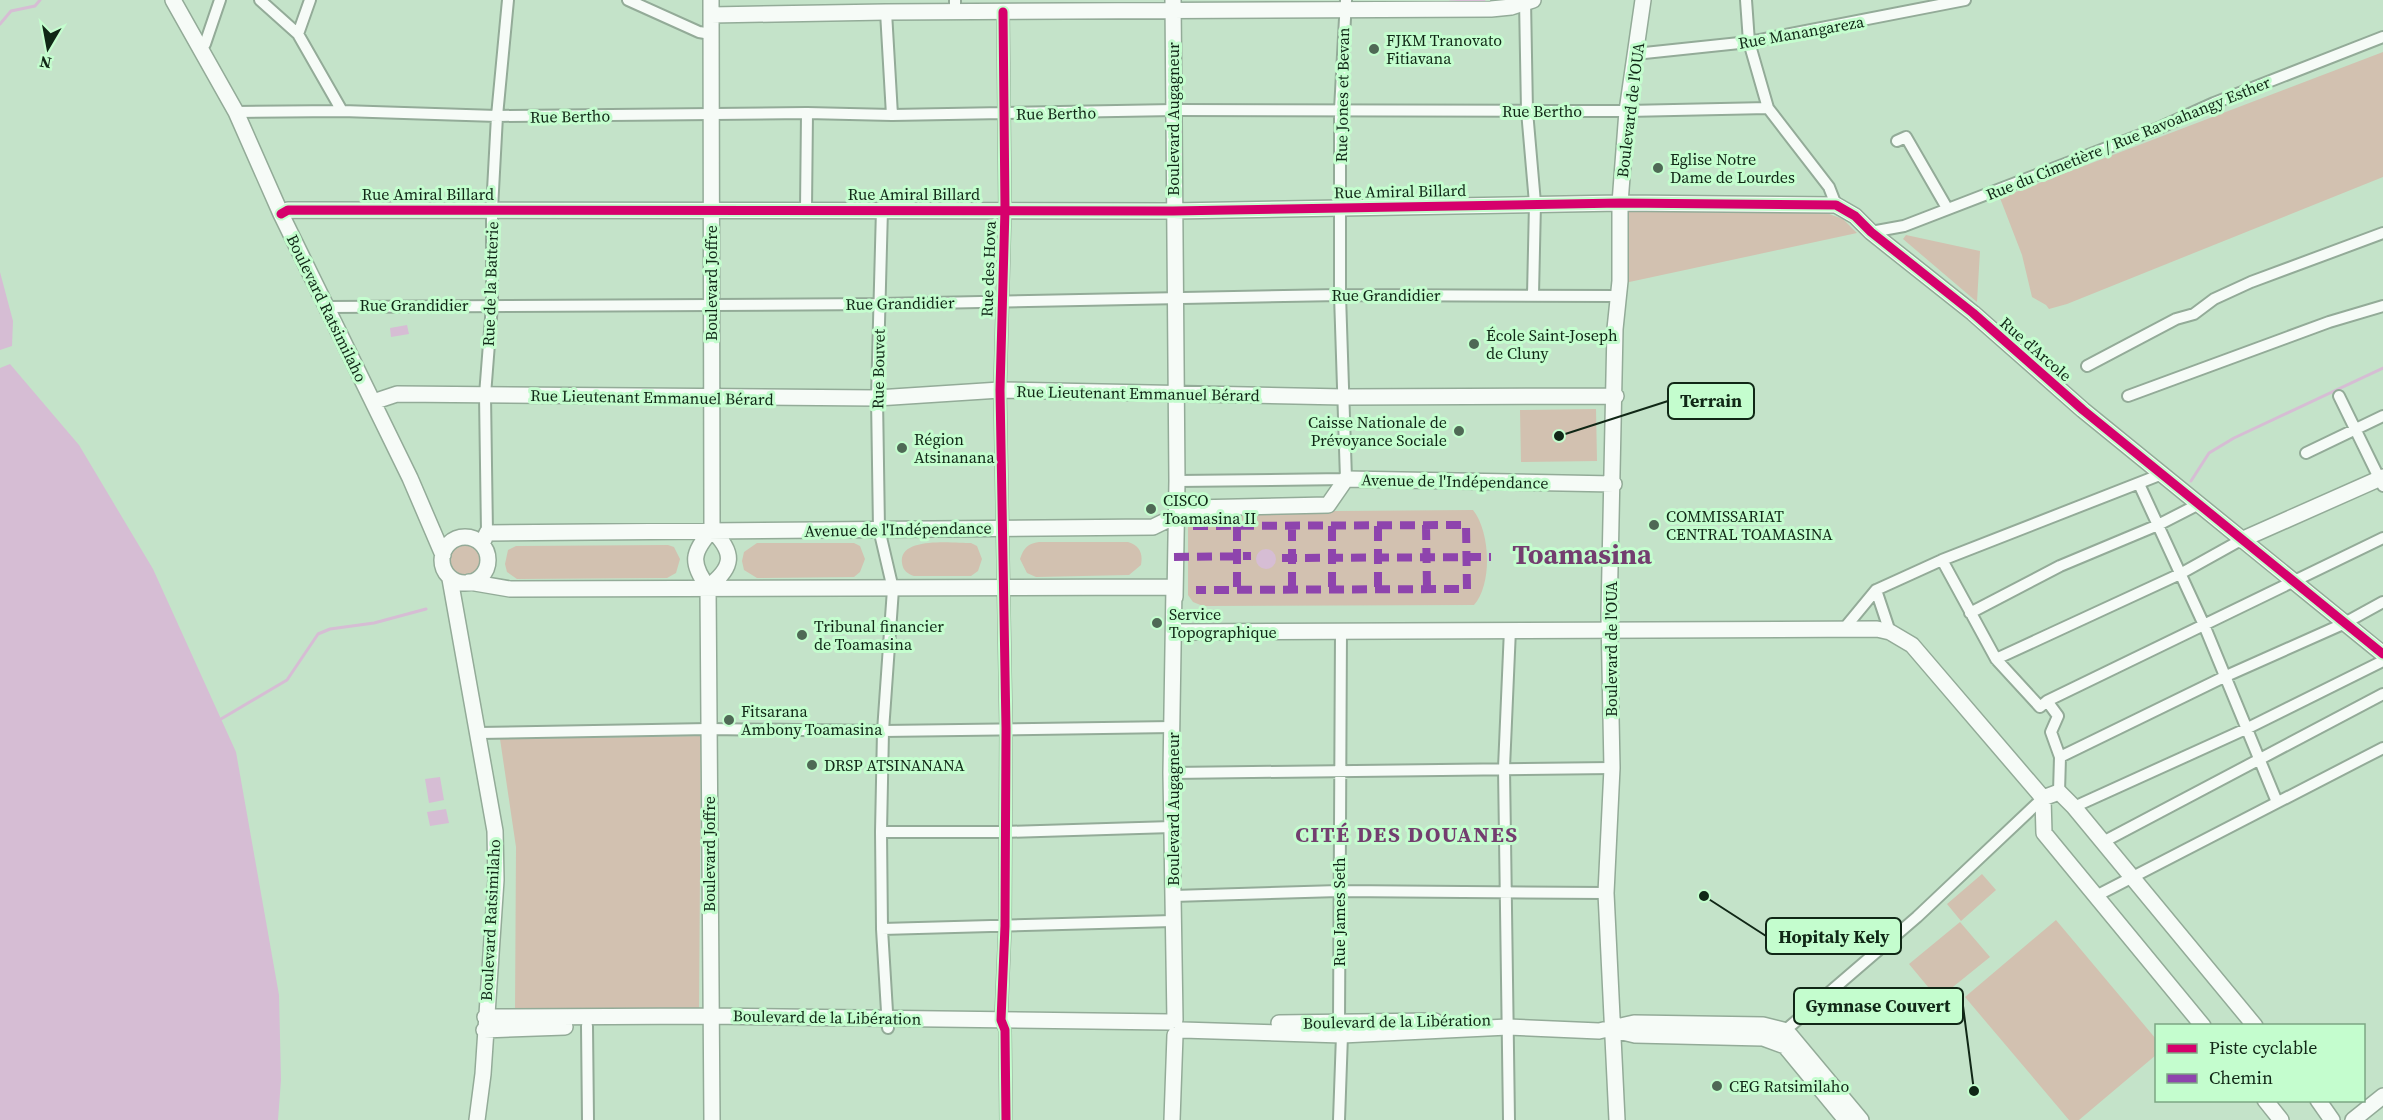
<svg xmlns="http://www.w3.org/2000/svg" width="2383" height="1120" font-family="'Source Serif 4',serif">
  <style>
    .green { fill: #d2c1b0 }
    .water { fill: #d6bdd4 }
    .lines { fill: none; stroke-linecap: round; stroke-linejoin: round }
    .stream { stroke: #d6bdd4; stroke-width: 3 }
    .street-casing { stroke: #93ab98; stroke-width: 14 }
    .secondary-casing { stroke: #93ab98; stroke-width: 18 }
    .street { stroke: #f6fbf7; stroke-width: 10 }
    .secondary { stroke: #f6fbf7; stroke-width: 15 }
    .quiet { stroke: #8e44ad; stroke-width: 8; stroke-dasharray: 15 8; stroke-linecap: butt }
    .cycleway-casing { stroke: #c4fdce; stroke-width: 13 }
    .cycleway { stroke: #d6006c; stroke-width: 9 }
    .poi-dot { fill: #4f6955; stroke: #c4fdce; stroke-width: 2 }
    .labels { text-anchor: middle; dominant-baseline: central; stroke-width: 6; stroke-linejoin: round; paint-order: stroke }
    .street-label { font-size: 16px; fill: #102716; stroke: #c4fdce }
    .poi-label { font-size: 16px; fill: #102716; stroke: #c4fdce; text-anchor: start }
    .district-label { font-size: 22px; font-weight: bold; letter-spacing: 1.5px; fill: #733e6f; stroke: #c4fdce }
    .town-label { font-size: 28px; font-weight: bold; fill: #733e6f; stroke: #c4fdce }
    .leader { fill: none; stroke: #102716; stroke-width: 2 }
    .callout-dot { fill: #102716; stroke: #c4fdce; stroke-width: 2 }
    .callout { fill: #c4fdce; stroke: #102716; stroke-width: 2 }
    .callout-label { font-size: 18px; text-anchor: middle; font-weight: bold; fill: #102716 }
  </style>
  <rect width="100%" height="100%" fill="#c4e3c9"/>
  <!-- green -->
  <path class="green" d="M2383 52V177L2067 304 2049 309 2046 305 2032 297 2022 255 2000 198Z
    M1628 211H1821L1843 219 1857 233 1620 284Z
    M1906 235 1980 251 1977 302 1903 239Z
    M1596 409 1597 461 1521 462 1520 410Z
    M1473 510C1490 531 1493 583 1474 605L1203 606 1193 602 1188 595V525L1191 517 1200 512Z
    M1039 542H1128C1140 546 1143 553 1141 565L1129 575 1036 577 1027 573 1020 559C1024 547 1028 544 1039 542Z
    M757 543H854L860 546 865 559 860 572 854 577 757 578 744 570 742 561 744 552Z
    M971 543 977 546 982 559 978 571 971 576H914C908 574 903 571 902 563 898 536 954 543 971 543Z
    M668 545 674 547 680 559 676 573 667 578 517 579 507 572 505 564 508 550 516 546Z
    M449 562a17 17 0 1 1 34 0a17 17 0 1 1-34 0Z
    M701 736 699 1013 515 1011 516 847 500 739Z
    M1982 874 1996 890 1961 921 1947 904Z
    M2056 920 2156 1039V1055L2079 1120H2069L1965 997Z
    M1960 922 1990 957 1938 999 1909 964Z"/>
  <!-- water -->
  <path class="water" d="M0 272 13 321 12 346 0 350Z
    M407 325 409 334 391 337 390 328Z
    M10 364 79 445 153 569 236 752 279 995 281 1080 278 1120H0V368Z
    M1256 559a10 10 0 1 1 20 0a10 10 0 1 1-20 0Z
    M440 777 444 800 429 803 425 779Z
    M446 809 449 823 430 826 427 812Z"/>
  <g class="lines">
    <!-- stream -->
    <path class="stream" d="M1450 2 1484 0
      M0 24 11 11 35 6 40 0
      M2191 481 2209 453 2234 438 2383 368
      M221 719 287 680 318 634 330 629 374 623 426 609"/>
    <defs>
      <path id="street" d="M260 0 298 34 342 111
        M628 0 699 32 711 34
        M955 0V12
        M1525 0 1527 111 1535 203 1533 295
        M1746 0 1749 42 1768 108 1829 187 1836 205
        M886 12 892 115
        M1003 12 1005 209 1000 390 1006 728 1005 926 1001 1020 1005 1030 1006 1120
        M298 34 310 0
        M199 48 205 44 220 0
        M1635 54 1749 42 1965 0
        M236 112 342 111 497 116 807 113 892 115 1174 110 1627 111 1768 108
        M1897 141 1906 137 1947 208
        M806 209 807 113
        M882 209 877 398 879 529 893 589 883 731 881 832 882 929 888 1028
        M1871 232 1904 226 2161 127 2214 103 2383 37
        M327 307 880 304 1340 295 1618 296
        M2087 366 2176 319 2194 314 2214 299 2251 282 2383 233
        M2128 396 2329 322 2383 306
        M2339 396 2383 486
        M2306 453 2383 416
        M1177 481 1346 479 1340 295V110L1346 0
        M2139 484 2204 625 2277 802
        M487 533 485 395 492 305V209L497 116 508 0
        M1942 560 1996 659 2040 707 2047 701 2058 716 2051 732 2060 757 2059 792
        M1876 590 1890 632
        M1970 613 2060 566 2158 525 2199 504
        M1843 630 1876 590 1942 560 2162 474
        M1996 659 2180 574 2241 540
        M2047 701 2383 538
        M479 733 709 729 883 731 1173 727
        M2060 757 2224 677 2343 624 2383 602
        M1171 773 1612 768
        M2074 807 2248 728 2383 661
        M881 832H1004L1172 827
        M2103 842 2383 694
        M1173 896 1339 891 1606 893
        M2096 896 2383 748
        M882 929 1173 921
        M587 1026 588 1120
        M1781 1034 1917 917 2043 798
        M1339 1120 1342 1035 1339 1023 1341 631
        M1509 1120 1504 768 1510 629"/>
      <path id="secondary" d="M173 0 236 112 281 214 410 478 443 555
        M711 0 712 530
        M1173 0 1177 481 1175 597
        M711 15 886 12 1491 9 1511 7 1533 0
        M281 214 288 210 1173 211 1620 203 1836 205 1855 216 1871 232 1973 313 2083 410 2383 654
        M373 402 397 394 877 398 1000 390 1344 397 1616 396
        M712 530C735 553 734 567 708 587 690 563 692 552 712 530Z
        M442 560a23 23 0 1 1 46 0a23 23 0 1 1-46 0Z
        M2241 540 2383 477
        M482 544 487 533 1153 527 1192 508 1328 505 1346 479 1614 484
        M450 579 495 831 496 880 483 1074 477 1120
        M469 582 510 589 1174 587 1171 773 1175 1020
        M708 587 712 1120
        M1174 632 1877 629 1890 632 1912 645 2043 798 2044 833 2203 1026
        M2043 798 2059 792 2074 807 2255 1026
        M485 1017 710 1016 1169 1022
        M1279 1023 1435 1021
        M484 1030 565 1027
        M1182 1030 1342 1035 1508 1027 1599 1031 1634 1023 1763 1025 1783 1030 1790 1035 1861 1120
        M1614 1030 1635 1035 1763 1038 1785 1046 1846 1120
        M2265 1100 2281 1120
        M2318 1100 2332 1120
        M1172 1120 1175 1035
        M1617 1120 1606 893 1612 768 1609 615 1615 329 1620 281V203L1627 111 1643 0
        M2353 1120 2383 1096"/>
    </defs>
    <!-- street casing -->
    <use href="#street" class="street-casing"/>
    <!-- secondary casing -->
    <use href="#secondary" class="secondary-casing"/>
    <!-- street -->
    <use href="#street" class="street"/>
    <!-- secondary -->
    <use href="#secondary" class="secondary"/>
    <!-- quiet -->
    <path class="quiet" d="M1426 525 1427 589
      M1193 526 1466 525 1467 589 1196 590
      M1237 526V589
      M1292 526V589
      M1332 526V589
      M1378 526V589
      M1174 557 1251 556
      M1282 558 1491 557"/>
    <defs>
      <path id="cycleway" d="M1003 12 1005 209 1000 390 1006 728 1005 926 1001 1020 1005 1030 1006 1120
        M281 214 288 210 1173 211 1620 203 1836 205 1855 216 1871 232 1973 313 2083 410 2383 654"/>
    </defs>
    <!-- cycleway casing -->
    <use href="#cycleway" class="cycleway-casing"/>
    <!-- cycleway -->
    <use href="#cycleway" class="cycleway"/>
  </g>
  <!-- markers -->
  <g class="poi-dot">
    <circle cx="1374" cy="49" r="6"/>
    <circle cx="1658" cy="168" r="6"/>
    <circle cx="1474" cy="344" r="6"/>
    <circle cx="1459" cy="431" r="6"/>
    <circle cx="902" cy="448" r="6"/>
    <circle cx="1151" cy="509" r="6"/>
    <circle cx="1654" cy="525" r="6"/>
    <circle cx="1157" cy="623" r="6"/>
    <circle cx="802" cy="635" r="6"/>
    <circle cx="729" cy="720" r="6"/>
    <circle cx="812" cy="765" r="6"/>
    <circle cx="1717" cy="1086" r="6"/>
  </g>
  <g class="labels">
    <!-- street labels -->
    <g class="street-label">
      <text transform="translate(1801 32) rotate(-10)">Rue Manangareza</text>
      <text transform="translate(1342 95) rotate(-89)">Rue Jones et Bevan</text>
      <text transform="translate(1630 110) rotate(-83)">Boulevard de l'OUA</text>
      <text x="1542" y="111">Rue Bertho</text>
      <text transform="translate(1056 113) rotate(-1)">Rue Bertho</text>
      <text transform="translate(570 116) rotate(-1)">Rue Bertho</text>
      <text transform="translate(1173 119) rotate(-90)">Boulevard Augagneur</text>
      <text transform="translate(2128 138) rotate(-22)">Rue du Cimetière / Rue Ravoahangy Esther</text>
      <text transform="translate(1400 191) rotate(-1)">Rue Amiral Billard</text>
      <text x="428" y="194">Rue Amiral Billard</text>
      <text x="914" y="194">Rue Amiral Billard</text>
      <text transform="translate(988 269) rotate(-88)">Rue des Hova</text>
      <text transform="translate(711 283) rotate(-90)">Boulevard Joffre</text>
      <text transform="translate(490 284) rotate(-88)">Rue de la Batterie</text>
      <text x="1386" y="295">Rue Grandidier</text>
      <text transform="translate(900 303) rotate(-1)">Rue Grandidier</text>
      <text x="414" y="305">Rue Grandidier</text>
      <text transform="translate(327 308) rotate(64)">Boulevard Ratsimilaho</text>
      <text transform="translate(2036 349) rotate(41)">Rue d'Arcole</text>
      <text transform="translate(878 369) rotate(-89)">Rue Bouvet</text>
      <text transform="translate(1138 393) rotate(1)">Rue Lieutenant Emmanuel Bérard</text>
      <text transform="translate(652 397) rotate(1)">Rue Lieutenant Emmanuel Bérard</text>
      <text transform="translate(1455 481) rotate(1)">Avenue de l'Indépendance</text>
      <text transform="translate(898 529) rotate(-1)">Avenue de l'Indépendance</text>
      <text transform="translate(1611 649) rotate(-90)">Boulevard de l'OUA</text>
      <text transform="translate(1173 809) rotate(-90)">Boulevard Augagneur</text>
      <text transform="translate(709 854) rotate(-90)">Boulevard Joffre</text>
      <text transform="translate(1339 912) rotate(-90)">Rue James Seth</text>
      <text transform="translate(490 920) rotate(-87)">Boulevard Ratsimilaho</text>
      <text transform="translate(827 1017) rotate(1)">Boulevard de la Libération</text>
      <text transform="translate(1397 1021) rotate(-1)">Boulevard de la Libération</text>
    </g>
    <!-- poi labels -->
    <g class="poi-label">
      <text x="1386" y="40">FJKM Tranovato<tspan x="1386" dy="18">Fitiavana</tspan></text>
      <text x="1670" y="159">Eglise Notre<tspan x="1670" dy="18">Dame de Lourdes</tspan></text>
      <text x="1486" y="335">École Saint-Joseph<tspan x="1486" dy="18">de Cluny</tspan></text>
      <text x="1447" y="422" text-anchor="end">Caisse Nationale de<tspan x="1447" dy="18">Prévoyance Sociale</tspan></text>
      <text x="914" y="439">Région<tspan x="914" dy="18">Atsinanana</tspan></text>
      <text x="1163" y="500">CISCO<tspan x="1163" dy="18">Toamasina II</tspan></text>
      <text x="1666" y="516">COMMISSARIAT<tspan x="1666" dy="18">CENTRAL TOAMASINA</tspan></text>
      <text x="1169" y="614">Service<tspan x="1169" dy="18">Topographique</tspan></text>
      <text x="814" y="626">Tribunal financier<tspan x="814" dy="18">de Toamasina</tspan></text>
      <text x="741" y="711">Fitsarana<tspan x="741" dy="18">Ambony Toamasina</tspan></text>
      <text x="824" y="765">DRSP ATSINANANA</text>
      <text x="1729" y="1086">CEG Ratsimilaho</text>
    </g>
    <!-- district labels -->
    <g class="district-label">
      <text x="1407" y="834">CITÉ DES DOUANES</text>
    </g>
    <!-- town labels -->
    <g class="town-label">
      <text x="1582" y="554">Toamasina</text>
    </g>
  </g>
  <!-- callouts -->
  <path class="leader" d="M1559 436L1668 401M1704 896L1766 936M1974 1091L1963 1006"/>
  <g class="callout-dot">
    <circle cx="1559" cy="436" r="6"/>
    <circle cx="1704" cy="896" r="6"/>
    <circle cx="1974" cy="1091" r="6"/>
  </g>
  <g class="callout">
    <rect x="1668" y="383" width="86" height="36" rx="6"/>
    <rect x="1766" y="918" width="135" height="36" rx="6"/>
    <rect x="1794" y="988" width="169" height="36" rx="6"/>
  </g>
  <g class="callout-label">
    <text x="1711" y="407">Terrain</text>
    <text x="1834" y="943">Hopitaly Kely</text>
    <text x="1878" y="1012">Gymnase Couvert</text>
  </g>
  <!-- legend -->
  <rect x="2155" y="1024" width="210" height="78" fill="#c4fdce" stroke="#7ca784" stroke-width="1.5"/>
  <rect x="2167" y="1044" width="30" height="9" fill="#d6006c" stroke="#7ca784" stroke-width="1.5"/>
  <text x="2209" y="1054" font-size="18" fill="#102716">Piste cyclable</text>
  <rect x="2167" y="1074" width="30" height="9" fill="#8e44ad" stroke="#7ca784" stroke-width="1.5"/>
  <text x="2209" y="1084" font-size="18" fill="#102716">Chemin</text>
  <!-- north arrow -->
  <g transform="translate(48 48) rotate(190)" stroke="#c4fdce" stroke-width="4.5" paint-order="stroke">
  <path d="M0-4.5L10 22L0 15L-10 22Z" fill="#102716"/>
  <text y="-9" font-size="16" font-weight="bold" text-anchor="middle" fill="#102716">N</text>
  </g>
</svg>
